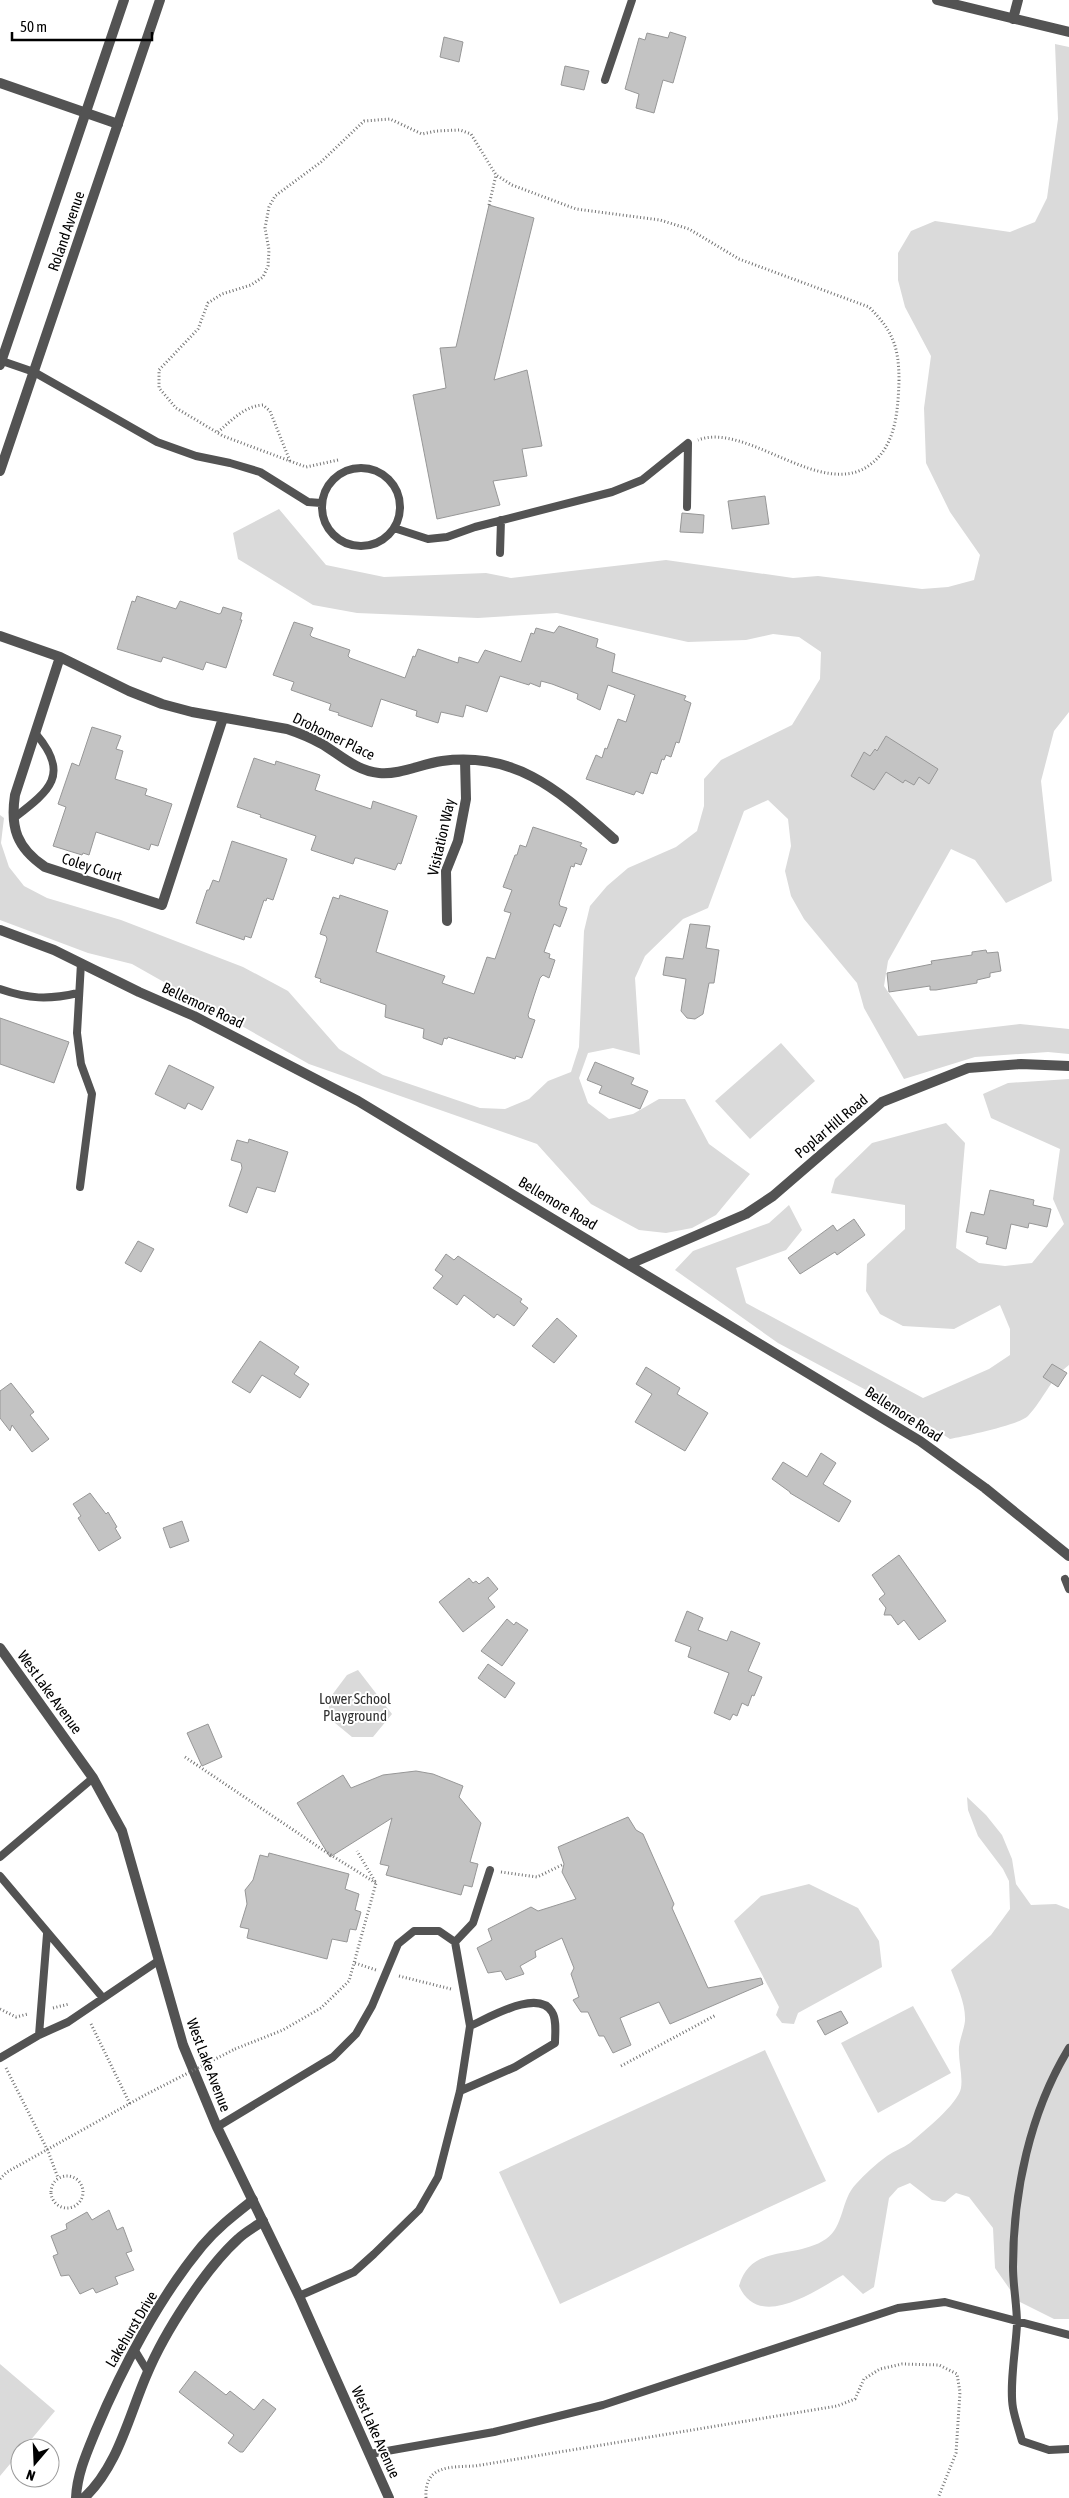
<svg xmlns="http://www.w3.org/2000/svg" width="1069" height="2498" font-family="'Asap Condensed',sans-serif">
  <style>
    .green { fill: #dadada }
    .building { fill: #c3c3c3; stroke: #979797 }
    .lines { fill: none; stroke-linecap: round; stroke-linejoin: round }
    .path { stroke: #757575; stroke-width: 3; stroke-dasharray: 1 2.5; stroke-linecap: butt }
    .service { stroke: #535353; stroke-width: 8 }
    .minor { stroke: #535353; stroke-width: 10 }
    .tertiary { stroke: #535353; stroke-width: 10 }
    .path-bridge { stroke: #757575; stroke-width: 3; stroke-dasharray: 1 2.5; stroke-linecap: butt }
    .labels { text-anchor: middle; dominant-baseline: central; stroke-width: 4; stroke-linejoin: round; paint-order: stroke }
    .street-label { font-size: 15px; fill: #000; stroke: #fff }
    .park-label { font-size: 15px; fill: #313131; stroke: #fff }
  </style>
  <rect width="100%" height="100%" fill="#fff"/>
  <!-- green -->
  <path class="green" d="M1055 44 1069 47V712L1054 731 1041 781 1052 881 1006 903 975 860 951 849 888 961 884 986 918 1036 1020 1024 1069 1029V1054L1048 1052 975 1057 904 1079 864 1008 857 983 804 919 791 896 785 871 791 846 788 819 768 800 744 811 708 908 683 919 645 956 635 978 640 1055 613 1048 588 1053 579 1078 588 1103 609 1119 633 1114 659 1099H685L709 1144 750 1174 716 1215 692 1228 666 1233 639 1230 591 1204 537 1144 309 1064 132 964 88 953 0 920V815L4 818 1 843 9 867 24 886 47 898 121 920 243 967 288 991 339 1049 383 1075 480 1108 505 1109 529 1099 548 1081 571 1072 579 1047 584 931 590 906 607 886 628 868 676 847 697 831 704 806V779L721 760 792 725 820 679 821 652 799 637 773 634 746 640 688 642 557 613 478 618 357 613 313 605 238 559 233 533 279 509 326 565 384 577 486 573 511 578 666 560 793 578 818 576 922 589 948 587 974 580 980 555 950 512 926 463 924 408 931 356 905 307 898 280V253L911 231 935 221 1010 232 1035 222 1047 198 1058 119Z
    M781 1043 815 1081 750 1139 715 1101Z
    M1069 1079V1365C1050 1379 1044 1399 1028 1416 1019 1425 965 1436 950 1439L911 1414 778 1343 675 1270 693 1251 769 1223 789 1205 802 1230 786 1250 736 1268 746 1303 923 1398 989 1369 1010 1355V1329L1000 1305 954 1329 903 1326 880 1314 866 1291 867 1264 905 1229V1205L831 1193 835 1179 872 1143 946 1123 965 1143 956 1248 979 1263 1005 1266 1032 1263 1064 1224 1053 1199 1060 1149 991 1118 983 1094 1008 1083Z
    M358 1670 392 1714 373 1737H352L329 1718V1699L347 1675Z
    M967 1797 986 1815 1002 1835 1012 1859 1016 1884 1031 1905 1056 1904 1069 1909V2319H1054L1018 2301 995 2268 993 2228 969 2197 956 2193 945 2202 932 2200 910 2183 898 2188 889 2198 874 2287 863 2294 843 2275C815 2291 759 2331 739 2286 751 2243 795 2260 826 2239 844 2227 841 2199 856 2184 865 2174 876 2164 887 2156 894 2151 903 2148 910 2143 923 2132 958 2104 961 2088 963 2075 958 2060 959 2047 960 2038 964 2030 965 2021 966 2004 957 1986 951 1970L991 1935 1010 1909 1009 1881 1003 1869 978 1836 968 1810Z
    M809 1884 858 1908 879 1941 882 1967 798 2013 794 2024 782 2023 776 2015 779 2007 734 1921 761 1896Z
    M913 2006 951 2073 878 2113 841 2043Z
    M765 2050 826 2181 560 2304 499 2172Z
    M0 2364 55 2411 24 2448H20V2452L0 2476Z"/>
  <!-- building -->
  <path class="building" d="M670 32 686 37 673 83 663 80 654 113 636 108 639 94 625 89 639 38 645 40 647 33 668 38Z
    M444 37 463 42 459 62 440 57Z
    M565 66 589 71 584 90 561 85Z
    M489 205 534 218 494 380 527 370 542 446 522 449 527 476 493 481 500 505 437 519 413 395 446 388 440 348 456 347Z
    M765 496 769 524 732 529 728 501Z
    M682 513 704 515 703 533 680 532Z
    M137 596 176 609 180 601 219 614 221 613 223 607 242 613 240 620H242L226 668 206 662 203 670 163 657 161 662 117 649 132 601 135 602Z
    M294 622 313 628 310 635 312 637 350 650 348 656 350 658 405 678 413 656 415 657 418 649 458 663 459 657 478 663 485 650 521 662 531 633 534 634 536 628 554 633 559 626 598 639 596 647 615 654 612 672 686 696 684 700 691 703 679 743 676 742 671 757 666 755 664 760 662 759 657 774 651 772 649 777 643 794 636 791 634 795 586 779 596 755 602 758 605 748 607 749 618 719 626 722 635 695 608 685 600 710 577 699 578 694 552 684 541 681 540 687 530 683 529 685 500 676 487 712 466 705 463 717 441 712 438 723 416 716 417 711 381 699 372 727 338 715 339 713 329 710 331 704 291 690 294 682 273 675Z
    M92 727 121 736 116 749 123 751 115 779 147 789 145 795 172 804 158 846 151 844 149 850 96 832 89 855 83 853 82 855 53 846 66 807 58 804 72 763 79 766Z
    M886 736 938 769 929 784 919 777 914 785 905 780 903 783 886 772 874 790 851 776 864 752 870 756 875 749 877 751Z
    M254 758 275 765 276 761 320 775 315 790 371 809 373 801 417 816 401 864 398 863 395 870 357 858H355L353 864 311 850 316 836 260 817 261 815 237 807Z
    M533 827 582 843 580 846 587 849 581 865 575 863 574 867 571 866 559 903 560 906 567 908 560 927 554 924 544 952 550 954 549 958 555 960 549 978 543 975 540 978 534 996 528 1015 529 1018 535 1020 522 1058 516 1056 515 1059 448 1037 447 1039 444 1038 442 1045 423 1038 424 1029 385 1017 386 1005 320 982 321 979 315 977 327 939 326 936 320 934 333 897 339 899 340 895 388 911 376 952 445 976 442 983 474 994 487 957 495 959 511 913 504 911 512 890 503 887 515 855H517L520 845 526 847Z
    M232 841 287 859 273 900 267 898 266 901 264 900 251 938 245 936 244 940 196 923 207 890H209L213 880 219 882Z
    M690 924 710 926 706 948 719 950 714 983H709L703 1014 695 1019 687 1018 681 1011 686 979 663 975 666 957 683 959Z
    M986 950 987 953 998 952 1001 971 990 973V977L977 980V983L936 990H930V986L889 992 887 973 932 964 931 961 972 955V952Z
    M0 1018 69 1042 54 1083 0 1064Z
    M595 1062 634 1078 631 1084 648 1091 640 1109 599 1093 602 1086 587 1080Z
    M169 1065 214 1087 202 1110 188 1103 185 1109 155 1094Z
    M249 1139 288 1152 275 1192 257 1187 247 1213 229 1206 242 1168 241 1163 231 1160 237 1140 248 1143Z
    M990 1190 1034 1200 1033 1205 1051 1209 1047 1227 1029 1223 1028 1228 1011 1224 1006 1249 986 1244 988 1237 966 1232 971 1212 984 1215Z
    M854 1219 865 1235 837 1255 835 1252 800 1274 788 1258 833 1225 837 1231Z
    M138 1241 154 1249 141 1272 125 1263Z
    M446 1254 454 1260 458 1256 522 1299 520 1302 528 1308 514 1326 497 1314 494 1318 464 1295 457 1305 433 1288 443 1276 435 1270Z
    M557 1318 577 1336 554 1363 532 1346Z
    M260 1341 299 1367 294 1374 309 1384 300 1398 262 1375 250 1393 232 1382Z
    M1052 1364 1067 1373 1058 1387 1043 1377Z
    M646 1367 680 1388 677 1394 708 1413 685 1451 635 1422 652 1394 636 1384Z
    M11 1383 34 1412 30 1415 49 1439 32 1452 12 1425 10 1431 0 1418V1391Z
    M821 1453 836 1463 823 1484 851 1501 839 1522 790 1493V1492L772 1479 783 1462 807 1477Z
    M90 1493 106 1514 108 1512 117 1527 115 1528 121 1538 99 1551 78 1518 81 1516 73 1504Z
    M182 1521 189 1541 170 1548 163 1528Z
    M899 1555 946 1621 919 1640 904 1620 898 1625 891 1615H884L886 1608 879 1599 885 1594 872 1575Z
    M488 1577 498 1589 488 1598 495 1607 463 1632 439 1602 469 1578 473 1583 476 1581 479 1584Z
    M687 1611 703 1618 698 1630 727 1641 731 1631 760 1643 748 1671 762 1677 754 1696 752 1695 748 1706 742 1703 737 1716 733 1714 730 1720 714 1713 729 1673 688 1657 691 1647 675 1641Z
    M507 1619 514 1625 516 1622 528 1630 502 1666 481 1651Z
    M488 1664 515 1683 505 1698 478 1678Z
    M208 1724 222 1757 202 1766 187 1733Z
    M416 1771 433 1774 463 1786 459 1797 481 1823 470 1862 478 1864 472 1887 464 1885 461 1895 386 1875 389 1866 380 1864 392 1818 330 1857 297 1803 343 1775 351 1788 383 1775Z
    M628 1817 636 1830 643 1834 674 1904 672 1908 708 1988 761 1978 763 1984 670 2024 659 2002 620 2018 631 2045 613 2053 604 2036H599L588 2012H581L573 2000 579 1997 571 1974 574 1968 562 1938 535 1951 536 1957 520 1966 524 1974 506 1980 501 1971 488 1973 477 1948 492 1940 488 1929 531 1907 538 1911 576 1899 562 1872 564 1864 558 1847Z
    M269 1853 349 1874 345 1889 359 1894 355 1910 361 1912 356 1930 350 1929 347 1942 332 1939 327 1959 247 1938 249 1929 240 1927 247 1904 245 1890 253 1880 260 1855 268 1857Z
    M841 2011 848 2023 825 2035 817 2021Z
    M109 2210 117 2230 123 2227 132 2251 126 2253 134 2270 115 2277 118 2284 96 2293 93 2288 80 2294 69 2275 61 2276 53 2256 58 2254 51 2236 67 2229 66 2224 87 2212 92 2220Z
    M195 2371 226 2395 230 2391 254 2410 263 2399 276 2409 243 2452H240L228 2443 234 2435 179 2392Z"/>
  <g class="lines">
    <!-- path -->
    <path class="path" d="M489 205 496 175
      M218 432C231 421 244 406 263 405L270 411 290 461
      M338 460 306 467 223 436 176 408 159 388V370L198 329 208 303 222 294 251 285 263 277 268 266 269 250 265 228 269 207 275 196 321 162 364 121 390 119 422 134 436 131 460 130 471 134 496 175 512 185 576 209 660 220 689 229 739 259 869 307C893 331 899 347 899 381 898 410 896 445 871 464 823 502 747 421 698 440
      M185 1757 326 1852 376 1883
      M501 1872 537 1877 564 1864
      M355 1963 376 1970
      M399 1976 451 1989
      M53 2008 69 2004
      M0 2009 16 2017 28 2014
      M91 2024 130 2104
      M235 2049 283 2030 321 2008 349 1981 376 1883 357 1851
      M621 2066 716 2015
      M6 2068 48 2151 58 2178
      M51 2192a16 16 0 1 1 32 0a16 16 0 1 1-32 0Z
      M0 2179 7 2172 145 2095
      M426 2498C424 2465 450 2467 475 2466L837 2406 855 2399 864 2379 880 2369 902 2364 939 2365 957 2374 960 2392 956 2453 938 2498"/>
    <!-- service -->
    <path class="service" d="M605 80 632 0
      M2 361 34 372 157 442 196 456 230 463 260 472 308 502 321 503
      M322 507a39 39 0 1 1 78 0a39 39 0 1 1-78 0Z
      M394 528 428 539 447 537 475 527 612 492 642 480 688 443 687 507
      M500 553 501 520
      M14 818C49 791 71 775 36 734
      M0 989C29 999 48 1000 78 993
      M80 1187 92 1094 81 1064 77 1033 81 963
      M1065 1579 1069 1589
      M0 1857 93 1778
      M0 1876 103 1998
      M455 1942 473 1923 490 1870
      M39 2035 47 1934
      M1069 2048C1030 2112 1013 2192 1013 2267 1013 2286 1017 2305 1017 2324 1016 2348 1009 2386 1013 2408 1015 2419 1019 2430 1022 2441L1049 2450 1069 2449
      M0 2058 39 2035 68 2022 158 1961
      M460 2091 515 2067 555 2043C555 2034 557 2020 552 2012 538 1988 489 2018 470 2026
      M217 2127 333 2057 356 2034 372 2006 398 1944 414 1931H439L455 1942 470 2026 460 2091 438 2177 419 2210 374 2254 354 2272 299 2296
      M134 2349 148 2372
      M370 2454 494 2432 603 2405 898 2308 945 2302 1069 2335"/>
    <!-- minor -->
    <path class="minor" d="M937 0 1069 32
      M1013 19 1018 0
      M0 83 118 124
      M0 636 60 657 129 691 162 704 192 712 287 729C299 733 311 738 322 744 340 755 357 771 379 773 400 775 421 764 442 761 518 751 561 793 614 839
      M60 657 15 795C10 828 17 848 45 867L162 905 223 718
      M447 921 446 871 458 841 466 799 465 760
      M0 930 54 950 139 992 194 1016 358 1101 920 1441 985 1488 1069 1556
      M630 1264 746 1214 773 1196 882 1102 968 1068 1021 1064 1069 1066
      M76 2498C77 2474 87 2452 96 2430 122 2368 159 2298 202 2246 217 2228 234 2215 253 2200
      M84 2498C118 2467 129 2415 147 2374 164 2333 205 2269 238 2239 245 2232 255 2227 263 2221"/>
    <!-- tertiary -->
    <path class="tertiary" d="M0 365 124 0
      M0 471 160 0
      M0 1648 93 1778 122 1831 183 2045 217 2127 299 2296 389 2498"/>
    <!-- path-bridge -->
    <path class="path-bridge" d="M145 2095 235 2049"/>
  </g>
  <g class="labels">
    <!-- street labels -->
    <g class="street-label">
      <text transform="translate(66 231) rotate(-71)">Roland Avenue</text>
      <text transform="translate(334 736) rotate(26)">Drohomer Place</text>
      <text transform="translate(441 837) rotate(-77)">Visitation Way</text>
      <text transform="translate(92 867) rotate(18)">Coley Court</text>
      <text transform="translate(203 1005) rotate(25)">Bellemore Road</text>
      <text transform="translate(831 1126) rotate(-40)">Poplar Hill Road</text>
      <text transform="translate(558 1203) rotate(31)">Bellemore Road</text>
      <text transform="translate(904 1414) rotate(33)">Bellemore Road</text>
      <text transform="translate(50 1692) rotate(54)">West Lake Avenue</text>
      <text transform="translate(209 2065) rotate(69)">West Lake Avenue</text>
      <text transform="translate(131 2329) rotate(-59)">Lakehurst Drive</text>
      <text transform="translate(376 2432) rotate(66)">West Lake Avenue</text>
    </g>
    <!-- park labels -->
    <g class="park-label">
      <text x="355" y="1698">Lower School<tspan x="355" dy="17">Playground</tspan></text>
    </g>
  </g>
  <!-- north arrow -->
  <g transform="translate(35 2463) rotate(199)"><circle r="24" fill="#ffffff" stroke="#999999"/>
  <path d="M0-4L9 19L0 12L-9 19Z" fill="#000000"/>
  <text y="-8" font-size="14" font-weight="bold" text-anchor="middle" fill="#000000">N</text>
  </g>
  <!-- scale -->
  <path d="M12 32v8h140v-8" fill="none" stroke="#000000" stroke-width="2.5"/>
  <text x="20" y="32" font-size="15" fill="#000000" stroke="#ffffff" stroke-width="4" paint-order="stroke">50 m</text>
</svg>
